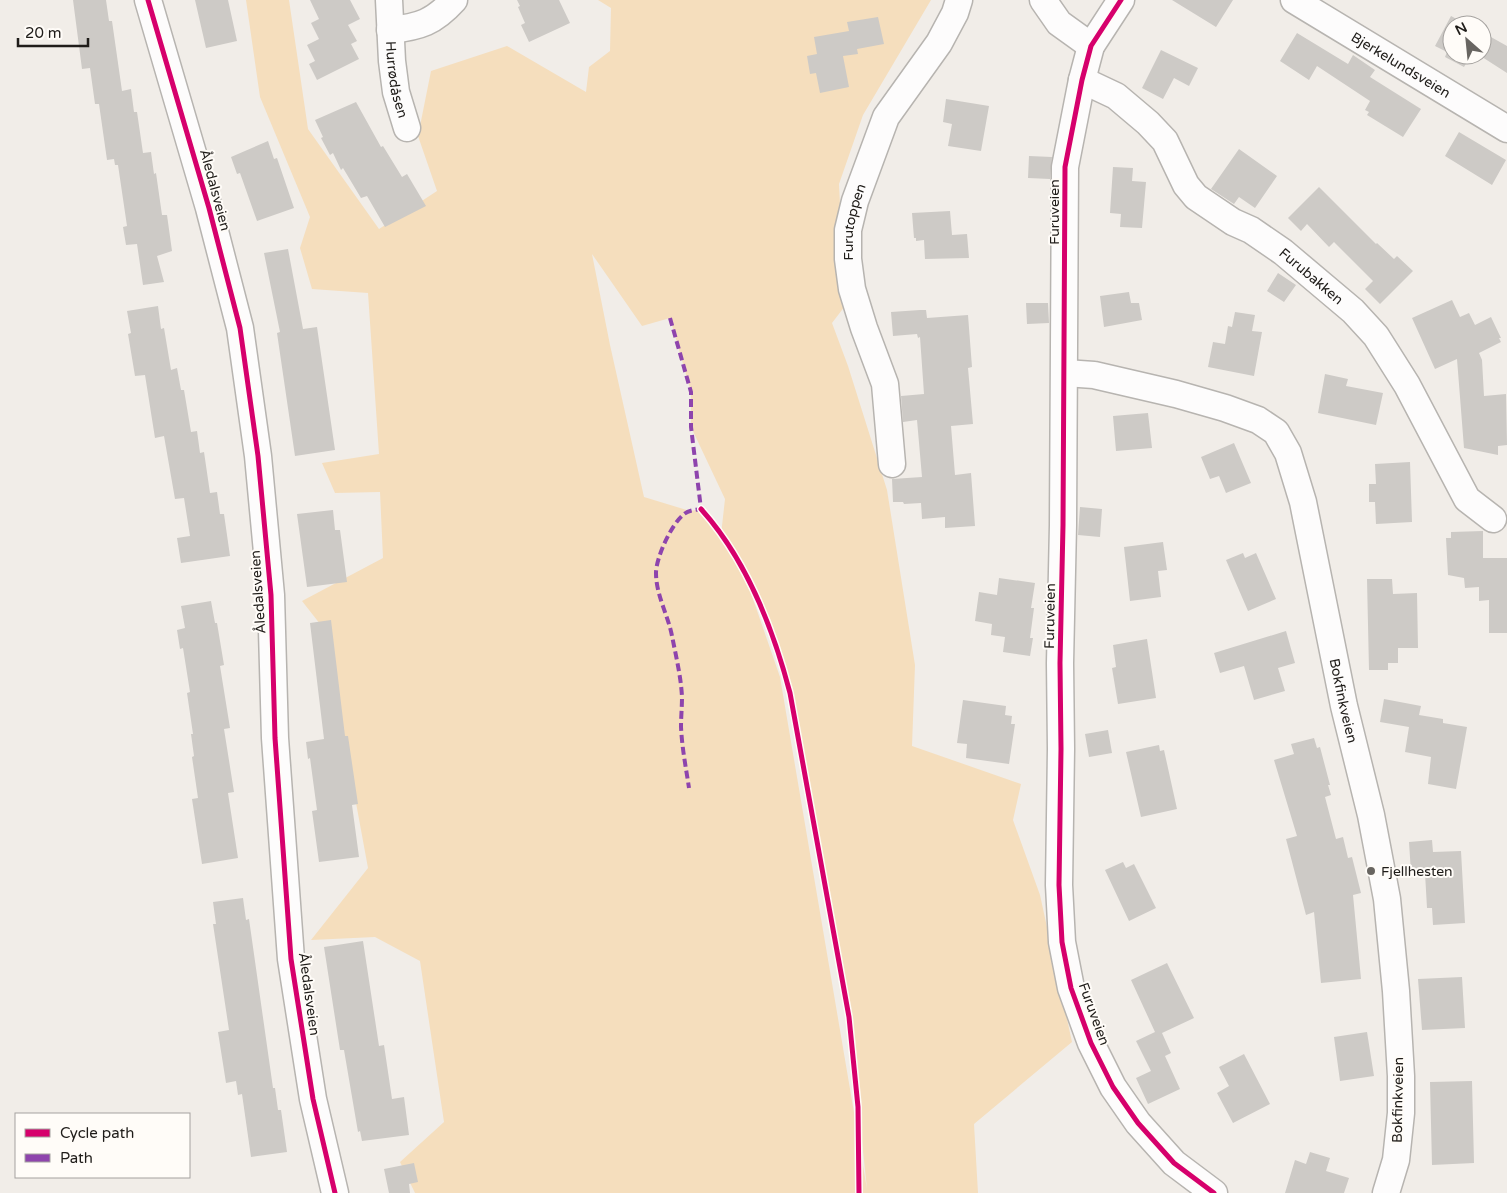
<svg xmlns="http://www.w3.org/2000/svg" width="1507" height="1193" font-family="'Varela Round',sans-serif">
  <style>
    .green { fill: #f5debd; fill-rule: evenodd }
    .building { fill: #cdcac6 }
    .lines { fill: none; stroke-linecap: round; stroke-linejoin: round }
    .minor-casing { stroke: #b7b4b0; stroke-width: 29 }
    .minor { stroke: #fdfcfc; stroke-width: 26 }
    .quiet { stroke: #8e44ad; stroke-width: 4; stroke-dasharray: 8 4; stroke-linecap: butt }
    .cycleway-casing { stroke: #fffcf8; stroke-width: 8 }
    .cycleway { stroke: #d6006c; stroke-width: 5 }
    .poi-dot { fill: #686561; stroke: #fffcf8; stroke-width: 2 }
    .labels { text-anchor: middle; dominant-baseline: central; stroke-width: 4; stroke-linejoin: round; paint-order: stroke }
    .street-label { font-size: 14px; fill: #1f1c19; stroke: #fffcf8 }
    .poi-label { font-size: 14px; fill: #1f1c19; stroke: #fffcf8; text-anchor: start }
  </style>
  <rect width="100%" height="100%" fill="#f1ede8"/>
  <!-- green -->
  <path class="green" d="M246 0H289L308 129 379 229 437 191 418 136 431 71 507 46 586 92 589 67 610 51 611 8 598 0H931L863 115 839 184 845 306 832 323 848 366 887 490 915 665 912 746 1021 784 1013 820 1040 895 1072 1042 974 1124 978 1193H415L400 1162 444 1122 420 961 375 937 311 940 368 868 324 629 302 601 383 558 380 492 335 493 322 463 379 454 368 293 312 289 300 248 310 217 260 97ZM592 254 642 326 670 318 691 392V427L725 499 721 535 701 509 690 511 644 497 610 345ZM745 576 771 631 782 661 790 693 849 1017 867 1189 780 677Z"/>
  <!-- building -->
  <path class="building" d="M73 0H106L109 21H112L122 91 131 89 134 112H137L143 153 151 152 154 174 156 173 162 215H167L172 251 157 256 164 282 143 285 137 244 126 245 123 227 127 226 118 165H115L114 159 107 160 99 104H95L90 68 82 69Z
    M195 0H228L237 41 206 48Z
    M310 0H350L360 19 348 25 357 41 351 44 359 59 317 80 309 64 315 61 307 45 319 39 311 23 319 19Z
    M517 0H559L570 23 529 42 521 25 525 23 518 7 520 6Z
    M1172 0H1233L1216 27Z
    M1451 16 1468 25H1452V55H1471L1464 67 1445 57 1447 52 1435 46Z
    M878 17 884 44 857 49 858 54 843 56 849 87 820 93 816 73 810 74 807 56 817 54 814 37 849 31 847 22Z
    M1482 32 1507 46V73L1479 55H1482Z
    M1297 33 1348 64 1353 55 1375 70 1370 77 1421 109 1403 137 1367 115 1369 112 1365 110 1370 101 1317 66 1309 80 1280 61Z
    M1161 50 1198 68 1189 86 1174 78 1163 99 1142 88Z
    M946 99 989 106 981 151 948 146 952 124 943 122Z
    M356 102 381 147 383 146 402 177 407 174 426 206 385 227 367 196 361 198 343 168 341 170 333 153 330 155 321 138 323 137 315 120Z
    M1459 132 1506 160 1492 185 1445 156Z
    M268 141 274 159 277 158 294 208 257 221 240 173 237 174 231 157Z
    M1239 149 1277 176 1255 208 1239 197 1234 204 1211 189Z
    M1029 156 1052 157 1050 179 1028 178Z
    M1113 167 1133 168 1132 181 1146 182 1142 228 1120 227 1121 214 1110 213Z
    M1319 187 1376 244 1377 243 1394 259 1397 256 1413 271 1380 304 1365 289 1373 281 1334 242 1329 247 1307 224 1301 231 1288 218Z
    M950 211 952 235 967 234 969 258 925 259 924 240 916 241V238H914L912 213Z
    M288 249 303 329 317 327 335 450 295 456 277 333 280 332 264 253Z
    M1278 273 1296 285 1284 302 1267 291Z
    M1129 292 1131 303H1139L1142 320 1104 327 1100 296Z
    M1452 300 1460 317 1469 313 1475 325 1491 317 1501 338H1499L1501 342 1479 353 1482 360 1484 396 1506 394 1507 445 1498 446V455L1464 448 1457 359 1435 369 1412 318Z
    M1026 303H1048L1049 323 1027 324Z
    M158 306 161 329 164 328 171 370 177 368 181 390H184L191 432 197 431 200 453 204 452 210 493 217 492 220 514H224L230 556 181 563 177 538 190 536 184 498 175 499 164 436 155 438 145 375 135 376 128 334 131 333 127 311Z
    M920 310H926L927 318 968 315 972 367 968 368 973 424 951 426 955 475 971 473 975 526 945 528V517L922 519 921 503 904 504 903 502H893L892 479 922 477 917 420 903 422 901 396 924 394 920 337 918 338 917 334 893 336 891 312Z
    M1235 312 1255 315 1252 331 1262 332 1254 376 1208 367 1213 342 1225 344 1228 326 1232 327Z
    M1325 374 1348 379 1346 386 1383 393 1376 425 1318 413Z
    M1148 413 1152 448 1116 451 1113 416Z
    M1234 443 1251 483 1226 493 1219 476 1210 479 1201 457Z
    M1410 462 1412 522 1376 524 1375 502H1369V484H1376L1375 464Z
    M1080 507 1102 509 1100 537 1078 535Z
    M333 510 335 530H340L347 582 307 587 297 514Z
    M1483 531V558H1507V633H1489V600L1479 601V587L1465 588 1464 578 1448 575 1446 538H1451V532Z
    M1163 542 1167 570 1158 571 1161 597 1130 601 1124 547Z
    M1243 553 1245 558 1256 553 1276 599 1248 611 1226 560Z
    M999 578 1035 583 1031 608H1034L1030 638H1033L1030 656 1003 652 1005 637 991 635 992 624 975 621 979 592 997 595Z
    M1367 579H1392L1393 594 1417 593 1418 648H1398V663H1388V670H1369Z
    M211 601 215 623H217L224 665 220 666 230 728 224 729 234 792 228 793 238 858 202 864 192 799 198 798 192 757 194 756 191 734H193L187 693 190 692 183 648 180 649 177 630 185 628 181 606Z
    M331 620 345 736H348L358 804 352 805 359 857 319 862 312 811 317 810 310 758 308 759 306 742 324 739 310 623Z
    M1286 631 1295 663 1278 668 1285 691 1254 700 1244 666 1220 673 1214 653Z
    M1147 639 1156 698 1118 704 1112 668 1116 667 1113 645Z
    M1384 699 1421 706 1419 715 1443 719V723L1467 727 1456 789 1428 784 1431 757 1405 752 1409 727 1380 722Z
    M963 700 1006 706 1005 715 1012 716 1011 724H1015L1009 764 966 758 967 744 957 743Z
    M1108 730 1112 753 1089 757 1085 734Z
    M1314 738 1317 748 1320 747 1330 785H1328L1331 795 1325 797 1336 839 1343 837 1348 858 1352 857 1361 893 1353 895 1361 979 1321 983 1314 912 1306 915 1286 839 1297 836 1274 760 1294 754 1291 744Z
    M1159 745 1160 751 1164 750 1177 809 1141 817 1126 752Z
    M1432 840 1433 852 1461 851 1465 923 1433 925 1432 908H1427L1425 873H1411L1409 842Z
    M1123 862 1126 868 1134 864 1156 908 1129 921 1105 870Z
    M243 898 246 920 249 919 273 1088H275L278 1110H281L287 1152 251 1157 242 1094 238 1095 236 1081 226 1083 218 1032 229 1030 213 924H216L213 902Z
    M363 941 379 1046 384 1045 392 1099 404 1097 409 1135 362 1141 360 1131 358 1132 344 1050H340L324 947Z
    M1167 963 1194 1018 1162 1033 1171 1053 1165 1056 1180 1089 1148 1104 1136 1078 1151 1071 1136 1041 1155 1032 1131 980Z
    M1462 977 1465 1028 1422 1030 1418 979Z
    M1367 1032 1374 1076 1340 1081 1334 1037Z
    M1244 1054 1270 1104 1233 1123 1217 1093 1229 1086 1219 1067Z
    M1472 1081 1474 1163 1432 1165 1430 1082Z
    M1310 1152 1330 1158 1326 1171 1349 1178 1344 1193H1285L1295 1160 1306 1164Z
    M414 1163 418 1182 409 1184 410 1193H389L384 1169Z"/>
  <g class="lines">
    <defs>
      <g id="minor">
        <path d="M148 0 209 208 240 328 258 456 271 595 275 738 291 959 313 1099 335 1193"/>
        <path id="s1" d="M389 0 392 61 396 92 407 128"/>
        <path d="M1043 0 1059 23 1091 46"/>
        <path d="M1121 0 1091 46 1082 80 1065 167 1063 525 1060 663 1061 749 1059 885 1062 942 1071 988 1091 1043 1113 1087 1138 1123 1174 1163 1214 1193"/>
        <path id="s2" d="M1294 0 1507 129"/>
        <path d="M390 30C420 27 434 22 454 0"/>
        <path id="s3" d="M1082 80 1116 96 1148 123 1165 141 1186 185 1196 197 1233 222 1251 230 1283 252 1353 311 1376 336 1407 385 1467 499 1493 519"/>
        <path id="s4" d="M1065 373 1094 375 1176 394 1225 408 1258 420 1276 432 1288 453 1303 502 1344 706 1371 815 1387 899 1396 991 1401 1076V1113L1396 1160 1386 1193"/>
        <path id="s5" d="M892 464 885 384 864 328 852 289 848 259V230L855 201 886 117 939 43 955 13 959 0"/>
      </g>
    </defs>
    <!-- minor casing -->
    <use href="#minor" class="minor-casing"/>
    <!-- minor -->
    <use href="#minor" class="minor"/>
    <!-- quiet -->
    <path class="quiet" d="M670 318 691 392V427L701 509C695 510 688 510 683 515 671 525 656 558 656 573 656 595 668 615 672 636 676 656 681 677 682 697 682 707 681 717 681 727 682 748 686 768 689 788"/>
    <defs>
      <path id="cycleway" d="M148 0 209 208 240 328 258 456 271 595 275 738 291 959 313 1099 335 1193
        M1121 0 1091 46 1082 80 1065 167 1063 525 1060 663 1061 749 1059 885 1062 942 1071 988 1091 1043 1113 1087 1138 1123 1174 1163 1214 1193
        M701 509C747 560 773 628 790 693L849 1017 858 1107 859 1193"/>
    </defs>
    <!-- cycleway casing -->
    <use href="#cycleway" class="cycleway-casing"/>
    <!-- cycleway -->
    <use href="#cycleway" class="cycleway"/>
  </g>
  <!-- markers -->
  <circle class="poi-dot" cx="1371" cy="871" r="5"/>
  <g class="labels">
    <!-- street labels -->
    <g class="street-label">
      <text stroke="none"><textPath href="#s2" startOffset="125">Bjerkelundsveien</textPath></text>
      <text stroke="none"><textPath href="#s1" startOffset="80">Hurrødåsen</textPath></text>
      <text transform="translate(215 190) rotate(75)">Åledalsveien</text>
      <text transform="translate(1054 212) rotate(-90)">Furuveien</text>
      <text stroke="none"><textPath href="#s5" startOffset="249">Furutoppen</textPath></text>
      <text stroke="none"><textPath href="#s3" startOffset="309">Furubakken</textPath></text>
      <text transform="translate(258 592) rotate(-94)">Åledalsveien</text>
      <text transform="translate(1050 616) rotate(-89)">Furuveien</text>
      <text stroke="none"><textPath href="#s4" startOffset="499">Bokfinkveien</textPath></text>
      <text transform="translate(309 994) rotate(82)">Åledalsveien</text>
      <text transform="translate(1094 1014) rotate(70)">Furuveien</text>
      <text transform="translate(1398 1100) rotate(-89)">Bokfinkveien</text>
    </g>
    <!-- poi labels -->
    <g class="poi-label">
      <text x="1381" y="871">Fjellhesten</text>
    </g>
  </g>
  <!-- legend -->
  <rect x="15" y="1113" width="175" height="65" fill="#fffcf8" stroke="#a5a29f"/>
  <rect x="25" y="1129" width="25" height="8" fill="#d6006c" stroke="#a5a29f"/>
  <text x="60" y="1138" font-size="15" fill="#1f1c19">Cycle path</text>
  <rect x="25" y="1154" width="25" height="8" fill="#8e44ad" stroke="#a5a29f"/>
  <text x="60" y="1163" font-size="15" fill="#1f1c19">Path</text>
  <!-- north arrow -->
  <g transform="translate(1467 40) rotate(333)"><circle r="24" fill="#fffcf8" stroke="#a5a29f"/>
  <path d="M0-4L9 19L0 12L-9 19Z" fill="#686561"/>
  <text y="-8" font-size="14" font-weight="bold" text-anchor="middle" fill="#1f1c19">N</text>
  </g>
  <!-- scale -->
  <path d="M18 38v8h70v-8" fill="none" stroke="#1f1c19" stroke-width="2.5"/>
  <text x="25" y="38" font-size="15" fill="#1f1c19" stroke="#fffcf8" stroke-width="4" paint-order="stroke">20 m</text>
</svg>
